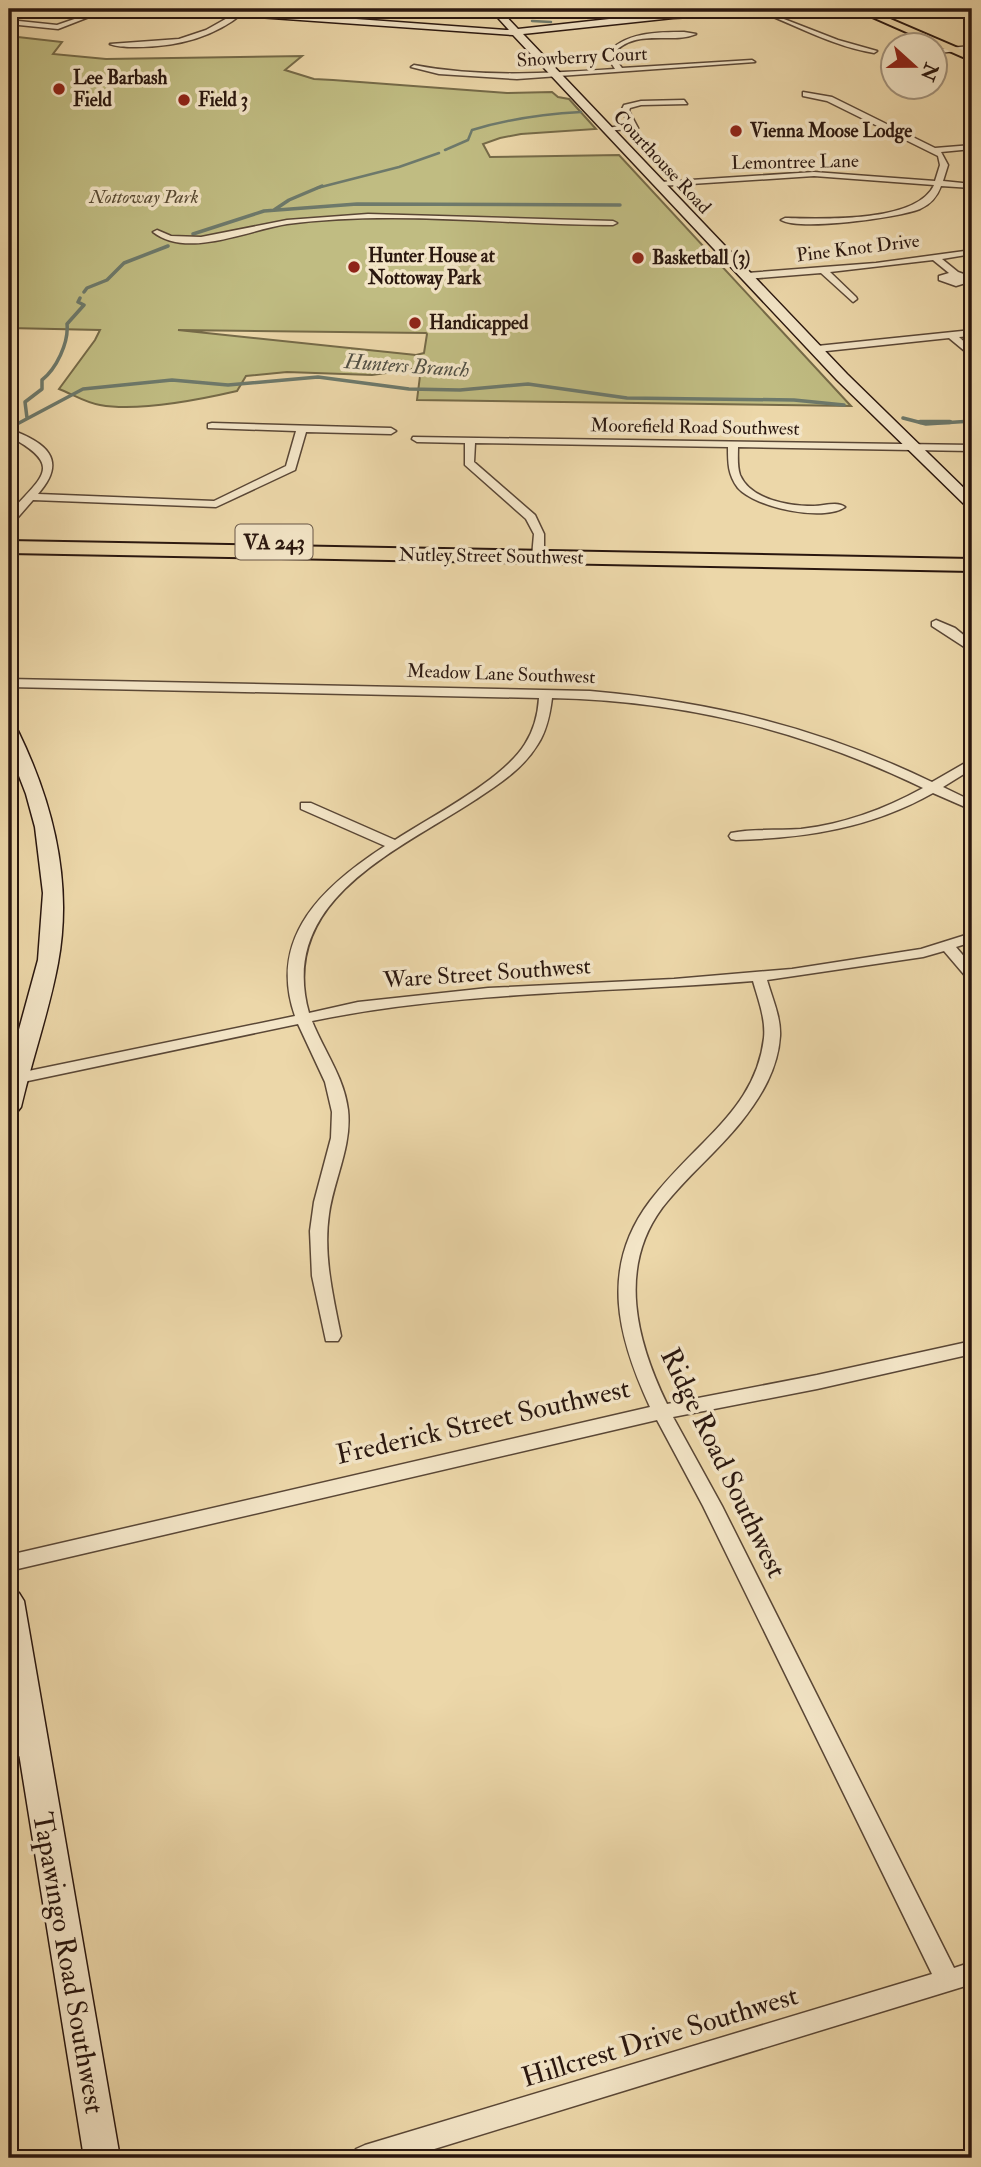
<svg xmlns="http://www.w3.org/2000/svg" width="981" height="2167" font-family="'IM FELL Double Pica',serif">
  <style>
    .green { fill: #c0bc82; stroke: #756a48; stroke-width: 2; fill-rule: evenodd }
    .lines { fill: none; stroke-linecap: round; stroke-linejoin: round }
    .stream-far2 { stroke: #6d796b; stroke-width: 2.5 }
    .stream-far1 { stroke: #6d796b; stroke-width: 3.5 }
    .stream { stroke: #6d796b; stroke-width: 4.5 }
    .street-casing { stroke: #5a4736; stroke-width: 3 }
    .secondary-casing { stroke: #2a170f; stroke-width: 3 }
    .primary-casing { stroke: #2a170f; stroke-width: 4 }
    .street { fill: #f3e5c7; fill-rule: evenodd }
    .secondary { fill: #f3e5c7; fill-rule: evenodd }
    .primary { fill: #ecd7a9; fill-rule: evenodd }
    .poi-dot { fill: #8f2418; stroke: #f3e5c7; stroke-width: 2.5 }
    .labels { text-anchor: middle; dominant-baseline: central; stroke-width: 7; stroke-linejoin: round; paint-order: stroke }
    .far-street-label { font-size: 19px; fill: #2a170f; stroke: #f3e5c7 }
    .far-poi-label { font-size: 19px; font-weight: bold; fill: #2a170f; stroke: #f3e5c7; text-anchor: start }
    .far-park-label { font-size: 19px; font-style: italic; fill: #574932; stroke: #f3e5c7 }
    .far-water-label { font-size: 21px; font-style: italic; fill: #515045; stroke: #f3e5c7 }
    .shield { fill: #f3e5c7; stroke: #665546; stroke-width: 2 }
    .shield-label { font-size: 21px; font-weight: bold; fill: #2a170f }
    .street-label { font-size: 23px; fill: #2a170f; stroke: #f3e5c7 }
    .near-street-label { font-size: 28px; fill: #2a170f; stroke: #f3e5c7 }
  </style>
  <rect width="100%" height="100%" fill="#ecd7a9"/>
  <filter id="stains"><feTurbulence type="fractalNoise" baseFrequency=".00286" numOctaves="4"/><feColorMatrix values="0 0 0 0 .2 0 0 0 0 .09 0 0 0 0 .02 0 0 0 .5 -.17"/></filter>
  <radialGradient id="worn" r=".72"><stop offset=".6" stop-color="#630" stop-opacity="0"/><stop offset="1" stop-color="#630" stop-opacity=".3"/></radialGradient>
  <!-- green -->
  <path class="green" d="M9 36 62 42 53 54 106 59 302 56 285 70 314 79 333 80 507 93 552 92 558 97 569 99 596 129 521 134 500 138 483 144 490 157 619 155 851 406 417 400 421 368 372 375 287 372 246 376 237 391C198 400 139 412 100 405 86 403 72 394 59 389L95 340 100 330 9 328ZM178 330 426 333 427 334 424 353 416 355Z"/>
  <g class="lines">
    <!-- stream-far2 -->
    <path class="stream-far2" d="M532 21 551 22
      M445 150 468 140 472 130C508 119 544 114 581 112
      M317 188 399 167 439 153"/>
    <!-- stream-far1 -->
    <path class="stream-far1" d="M274 210 289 200 322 186
      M193 234 264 211 357 204 620 205
      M84 292 87 288 107 280 124 263 168 246
      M27 418 25 402 42 389V380C56 369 69 343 67 324L84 305 78 302 80 298
      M903 418 926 424 972 421
      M19 423 83 389 172 380 228 385 318 377 409 389 460 390 528 384 627 398 794 400 844 405"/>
    <!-- stream -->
    <path class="stream" d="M920 422H950"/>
    <defs>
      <path id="street" d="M19 9 18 10 9 14V10Z
        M238 12 243 13C213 38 175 47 136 47 127 47 117 47 110 44L179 39 206 30Z
        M89 14 94 15 58 29 9 24V20L57 25Z
        M771 14 838 40 877 51 874 53C837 47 805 30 771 16Z
        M684 32 696 34C670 45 635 27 612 55L622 68 752 60 755 62 517 79 439 74 411 67 414 65C481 78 548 73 615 69L606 55C624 32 657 32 684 32Z
        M972 46V50L936 53 937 49Z
        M803 92 832 97 935 148 972 145V149L941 152 948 165 943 181 972 184V188L941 186C937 197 931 204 920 209 897 218 800 231 781 220L785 218C821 219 917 223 934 185L814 176 660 186 656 184 660 182 814 172 935 181 940 165 938 156 827 101 803 96Z
        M684 100 687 104 641 105 630 108 629 111 638 128 607 131 603 129 630 124 621 111 624 105 641 101Z
        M368 214 613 221 617 223 613 225C505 225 395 210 287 224 248 230 187 259 153 232L157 230 171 236 201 237 287 220Z
        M972 250V254L942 259 958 272 972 277V281L956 286 939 280V276L949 273 933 260 830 272 856 297 857 299 853 302 821 273 747 279 743 276 747 273 876 263Z
        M972 330V336L959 337 972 349V357L949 338 817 352 812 349 817 346Z
        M212 423 391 428 396 431 391 434 306 432 295 470 216 507 33 500 13 523 9 524V514C41 476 66 467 9 436V429C45 442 69 459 38 494L214 501 286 466 296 431 208 428V424Z
        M413 437 972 445V451L738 447C738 456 737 466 740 475 751 500 789 506 813 506 824 506 837 501 845 507 824 522 756 508 738 488 728 475 728 463 728 447L475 443 474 462 535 515 544 534V557L538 560 532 557 534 534 526 519 465 465V443L417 442 412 439Z
        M936 620 955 628 972 642V652L932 626V622Z
        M9 679 590 691C714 702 820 728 932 782L972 759V769L943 787 972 801V810L933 793C871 828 807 838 736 840L731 839 729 836 731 833C753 828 778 831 801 829 844 824 885 809 923 788 803 730 685 701 552 698 550 714 547 730 538 744 523 769 499 784 475 800 397 851 277 900 309 1013L358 1002 488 988 674 979 792 969 921 949 972 933V942L956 947 972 966V979L967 978 944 951 923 957 767 980C772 998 781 1017 780 1036 778 1069 761 1097 741 1122 717 1152 686 1177 662 1208 617 1269 637 1342 667 1404L817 1375 972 1341V1354L817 1389 673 1417 722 1506 954 1968 972 1962V1984L405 2158H353L356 2149 365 2145 932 1974 703 1506 657 1420 9 1571V1555L650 1407C618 1338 599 1268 650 1201 666 1180 685 1161 704 1142 734 1112 759 1082 764 1038 766 1019 758 999 753 981 606 993 457 991 312 1021 324 1051 344 1077 348 1110 352 1146 334 1179 329 1214 323 1255 333 1296 341 1336L338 1341H326L312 1276 310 1231 314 1202 331 1138 332 1112 325 1082 298 1024 9 1085V1075L295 1016C267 936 325 885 385 846L301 809V803H311L395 840C432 816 503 780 525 744 534 730 538 714 539 698L9 687Z
        M31 1735 39 1737 42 1744 39 1751 9 1759V1741Z"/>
      <path id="secondary" d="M183 9H221L506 30H509L490 9H499L518 29 673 12 792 9 788 12 673 18 523 34 847 374 972 496V509L967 507 837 380 513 35 188 12Z
        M9 726 18 731C53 803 73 882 58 963 49 1012 32 1059 21 1107L17 1112 9 1114V1066L38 960 43 893 35 827 26 794 9 750Z
        M9 1589 19 1593 24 1601 120 2158H84L9 1691Z"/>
      <path id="primary" d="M854 9H867L972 54V61Z
        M9 541 972 559V571L9 553Z"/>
    </defs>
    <!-- street casing -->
    <use href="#street" class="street-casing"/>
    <!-- secondary casing -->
    <use href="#secondary" class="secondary-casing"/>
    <!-- primary casing -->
    <use href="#primary" class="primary-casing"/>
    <!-- street -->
    <use href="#street" class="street"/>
    <!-- secondary -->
    <use href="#secondary" class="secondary"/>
    <!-- primary -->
    <use href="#primary" class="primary"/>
  </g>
  <!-- markers -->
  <g class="poi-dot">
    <circle cx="59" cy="89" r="7"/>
    <circle cx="184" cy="100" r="7"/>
    <circle cx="736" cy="131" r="7"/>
    <circle cx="638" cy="258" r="7"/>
    <circle cx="354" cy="267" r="7"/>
    <circle cx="415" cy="323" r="7"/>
  </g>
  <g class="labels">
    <!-- far-street labels -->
    <g class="far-street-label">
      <text transform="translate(582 57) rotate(-3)">Snowberry Court</text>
      <text transform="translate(662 162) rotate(47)">Courthouse Road</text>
      <text transform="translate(795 162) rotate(-1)">Lemontree Lane</text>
      <text transform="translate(858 248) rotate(-7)">Pine Knot Drive</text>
      <text transform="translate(695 427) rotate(1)">Moorefield Road Southwest</text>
      <text transform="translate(491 556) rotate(1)">Nutley Street Southwest</text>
      <text transform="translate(501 674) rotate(2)">Meadow Lane Southwest</text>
    </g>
    <!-- far-poi labels -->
    <g class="far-poi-label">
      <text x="73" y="78">Lee Barbash<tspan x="73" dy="22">Field</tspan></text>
      <text x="198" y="100">Field 3</text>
      <text x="750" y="131">Vienna Moose Lodge</text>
      <text x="368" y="256">Hunter House at<tspan x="368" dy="22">Nottoway Park</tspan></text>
      <text x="652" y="258">Basketball (3)</text>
      <text x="429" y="323">Handicapped</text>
    </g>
    <!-- far-park labels -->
    <g class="far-park-label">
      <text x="144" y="197">Nottoway Park</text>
    </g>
    <!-- far-water labels -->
    <g class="far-water-label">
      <text transform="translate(407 366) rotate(4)">Hunters Branch</text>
    </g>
    <!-- shield labels -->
    <rect class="shield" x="235.5" y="524.5" width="77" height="35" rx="5"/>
    <g class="shield-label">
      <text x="274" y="542">VA 243</text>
    </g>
    <!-- street labels -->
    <g class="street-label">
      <text transform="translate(487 973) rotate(-4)">Ware Street Southwest</text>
    </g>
    <!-- near-street labels -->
    <g class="near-street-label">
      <text transform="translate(483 1422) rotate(-13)">Frederick Street Southwest</text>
      <text transform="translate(723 1463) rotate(64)">Ridge Road Southwest</text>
      <text transform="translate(68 1963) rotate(80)">Tapawingo Road Southwest</text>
      <text transform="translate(660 2037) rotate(-17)">Hillcrest Drive Southwest</text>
    </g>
  </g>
  <!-- margin -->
  <rect width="981" height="2167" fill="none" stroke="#ecd7a9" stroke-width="35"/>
  <rect x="10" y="10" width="960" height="2146" fill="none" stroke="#2a170f" stroke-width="3.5"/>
  <rect x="18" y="18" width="946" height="2132" fill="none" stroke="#2a170f" stroke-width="2"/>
  <!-- north arrow -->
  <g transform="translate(914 66) rotate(111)"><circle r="33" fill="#f3e5c7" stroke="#a3937d" stroke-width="2"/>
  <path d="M0-5L12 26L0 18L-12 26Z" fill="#8f2418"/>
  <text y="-10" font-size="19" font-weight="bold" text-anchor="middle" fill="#2a170f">N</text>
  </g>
  <rect width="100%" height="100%" filter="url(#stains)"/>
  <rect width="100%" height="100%" fill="url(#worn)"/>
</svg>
